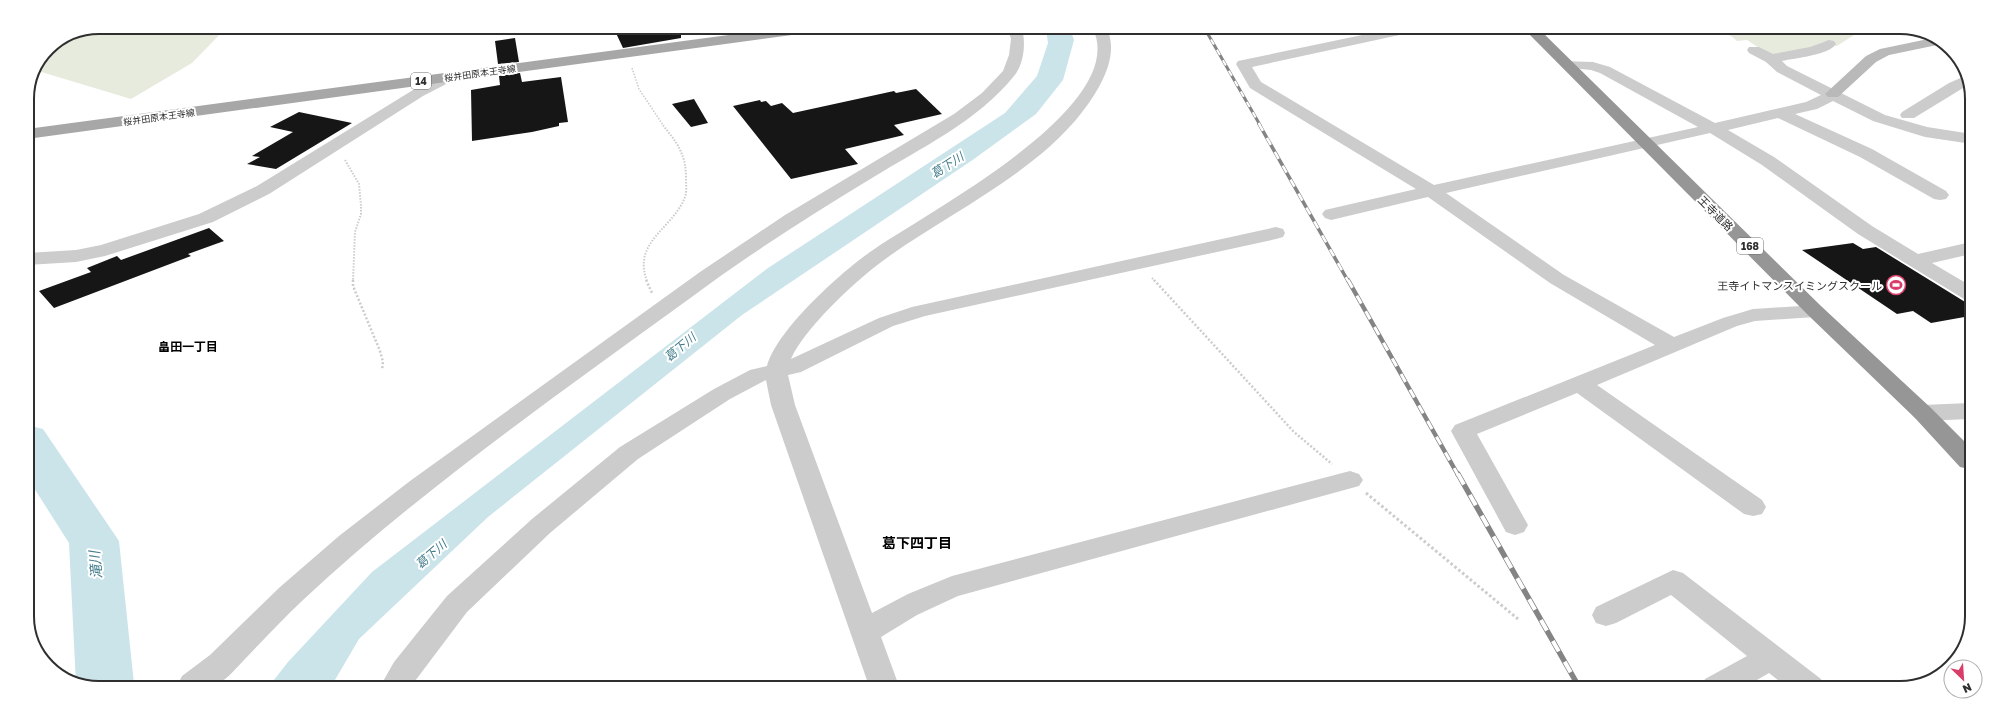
<svg xmlns="http://www.w3.org/2000/svg" width="1999" height="715" font-family="'Golos Text','Noto Sans JP',sans-serif">
  <style>
    .green { fill: #e7ebdd }
    .water { fill: #cbe4e9 }
    .lines { fill: none; stroke-linecap: round; stroke-linejoin: round }
    .river { fill: #cbe4e9; fill-rule: evenodd }
    .building { fill: #161616 }
    .path-far3 { stroke: #ccc; stroke-width: 1.5; stroke-dasharray: 1.5 1.5; stroke-linecap: butt }
    .path-far2 { stroke: #ccc; stroke-width: 2; stroke-dasharray: 1.5 1.5; stroke-linecap: butt }
    .path-far1 { stroke: #ccc; stroke-width: 2.5; stroke-dasharray: 2 2; stroke-linecap: butt }
    .path { stroke: #ccc; stroke-width: 3; stroke-dasharray: 2.5 2.5; stroke-linecap: butt }
    .street { fill: #ccc; fill-rule: evenodd }
    .secondary { fill: #b9b9b9; fill-rule: evenodd }
    .primary { fill: #a7a7a7; fill-rule: evenodd }
    .highway { fill: #969696; fill-rule: evenodd }
    .rail-far3-casing { stroke: #848484; stroke-width: 3 }
    .rail-far2-casing { stroke: #848484; stroke-width: 3.5 }
    .rail-far1-casing { stroke: #848484; stroke-width: 4.5 }
    .rail-casing { stroke: #848484; stroke-width: 5.5 }
    .rail-far3 { stroke: #fff; stroke-width: 2; stroke-dasharray: 6; stroke-linecap: butt }
    .rail-far2 { stroke: #fff; stroke-width: 2.5; stroke-dasharray: 8; stroke-linecap: butt }
    .rail-far1 { stroke: #fff; stroke-width: 3; stroke-dasharray: 9; stroke-linecap: butt }
    .rail { stroke: #fff; stroke-width: 4; stroke-dasharray: 12; stroke-linecap: butt }
    .labels { text-anchor: middle; dominant-baseline: central; stroke-width: 4; stroke-linejoin: round; paint-order: stroke }
    .far-street-label { font-size: 9px; fill: #2f2f2f; stroke: #fff }
    .shield { fill: #fff; stroke: #6d6d6d; stroke-width: 1 }
    .shield-label { font-size: 10px; font-weight: bold; fill: #2f2f2f }
    .street-label { font-size: 11px; fill: #2f2f2f; stroke: #fff }
    .poi-label { font-size: 11px; fill: #2f2f2f; stroke: #fff; text-anchor: end }
    .water-label { font-size: 12px; font-style: italic; fill: #437d8b; stroke: #fff }
    .neighbourhood-label { font-size: 12px; font-weight: bold; fill: #000; stroke: #fff }
    .near-neighbourhood-label { font-size: 14px; font-weight: bold; fill: #000; stroke: #fff }
    .near-water-label { font-size: 14px; font-style: italic; fill: #437d8b; stroke: #fff }
    .rim { fill: none; stroke: #2f2f2f; stroke-width: 2 }
  </style>
  <rect width="100%" height="100%" fill="#fff"/>
  <!-- green -->
  <path class="green" d="M99 27H227L192 63 131 99 38 71 48 48 71 32Z
    M1718 30 1876 31 1854 35 1837 46 1823 42 1809 48 1771 56 1747 40 1737 41 1731 36Z"/>
  <!-- water -->
  <path class="water" d="M1046 29H1070L1074 40 1063 80 1036 114 974 159 742 315 488 517 359 639 332 685H270L288 662 372 572 768 268 1005 113 1037 76 1048 43Z"/>
  <g class="lines">
    <!-- river -->
    <path class="river" d="M27 425 43 429 119 541 134 684H76L69 543 27 477Z"/>
  </g>
  <!-- building -->
  <path class="building" d="M634 28H681V38L623 48 615 31Z
    M515 38 519 62 498 64 495 41Z
    M520 73 522 82 561 77 568 122 559 123V126L532 132 472 141 471 90 500 85 499 76Z
    M916 89 942 114 894 125 904 135 845 149 858 164 791 179 733 106 760 100 761 102 766 101 771 106 782 103 793 113 894 91 896 93Z
    M694 99 708 123 691 127 672 104Z
    M299 112 352 123 276 169 247 164 260 157 252 156 293 132 270 127Z
    M209 228 224 241 188 254 191 256 54 308 39 291 91 272 87 268 117 256 121 260Z
    M1853 243 1863 249 1876 247 1970 305V316L1931 323 1913 311 1897 314 1802 250Z"/>
  <g class="lines">
    <!-- path-far3 -->
    <path class="path-far3" d="M632 68 639 89 663 125"/>
    <!-- path-far2 -->
    <path class="path-far2" d="M345 160 359 184 361 206V214L355 232 353 281
      M1152 278 1155 281
      M647 281C632 241 673 229 685 197 687 191 686 185 686 179 686 169 685 161 681 152 677 142 669 133 662 124"/>
    <!-- path-far1 -->
    <path class="path-far1" d="M353 280V286L380 351 383 362 382 370
      M646 280 652 293
      M1154 280 1294 432 1332 464"/>
    <!-- path -->
    <path class="path" d="M1366 493 1518 619"/>
    <!-- street -->
    <path class="street" d="M1008 29H1022C1026 43 1024 64 1014 76 978 121 921 148 872 178 809 216 748 255 689 299 557 395 422 489 303 600 283 619 264 639 245 659 237 667 227 680 217 684 209 687 187 684 178 684L182 676 210 655 280 587 339 536 410 481 700 272 785 215 954 114 982 93 1003 71 1009 55 1011 39Z
      M1093 29H1107C1115 46 1110 65 1102 81 1060 164 956 207 884 260 857 279 803 330 791 359L879 318 912 307 1276 227 1283 229 1285 233 1283 237 1276 239 925 316 893 326 801 372 788 375 795 405 872 613 908 594 952 576 1350 471 1359 474 1363 480 1359 486 958 596 917 615 881 637 899 686H869L771 405 766 380 730 399 638 459 550 533 467 612 412 685H381L394 662 447 596 532 519 620 447 714 389 750 370 767 366C777 330 839 274 870 252 920 216 1131 108 1093 29Z
      M1386 30H1411L1409 33 1404 34 1252 67 1261 82 1434 185 1698 127 1600 73 1591 70 1562 67 1560 64 1562 61 1593 62 1610 67 1715 123 1806 102 1821 95 1777 72 1766 62 1749 53 1747 50 1749 47H1759L1773 54 1810 47 1829 40 1834 41 1836 44C1829 55 1795 58 1782 61L1787 66 1885 115 1927 127 1972 134V144L1925 137 1873 121 1833 101 1817 109 1795 114 1872 149 1946 191 1949 195 1946 199 1940 200 1934 199 1860 157 1778 118 1728 130 1774 157 1872 226 1918 254 1971 242V254L1932 263 1971 286 1970 301 1964 299 1858 234 1762 165 1710 133 1446 193 1564 275 1674 337 1723 318 1753 309 1815 305 1822 307 1825 311 1822 315 1815 317 1755 321 1737 326 1597 385 1762 500 1766 507 1762 514 1753 516 1744 514 1577 393 1477 434 1528 525 1524 532 1515 535 1506 532 1451 431 1455 425 1655 345 1550 283 1428 197 1331 220 1325 218 1322 214 1325 210 1416 189 1250 88 1236 64 1238 61 1243 60Z
      M449 73 454 74 456 77 454 80 423 96 269 194 213 222 105 256 76 262 27 265V253L76 250 101 245 199 214 257 186 413 90Z
      M1965 76 1968 85 1914 118H1902L1900 115 1902 112 1949 83Z
      M1970 403V419L1923 421 1915 418 1911 413 1915 408 1923 405Z
      M1673 570 1683 573 1821 679 1825 688H1788L1769 673 1743 688H1701L1705 679 1747 656 1671 595 1616 623 1606 626 1596 623 1592 615 1596 607Z"/>
    <!-- secondary -->
    <path class="secondary" d="M1933 38 1942 44 1889 55 1876 62 1838 97H1828L1825 94 1866 56 1880 49Z"/>
    <!-- primary -->
    <path class="primary" d="M780 28H820L814 32 27 139V129Z"/>
    <!-- highway -->
    <path class="highway" d="M1525 30H1540L1822 307 1931 408 1970 447 1969 469 1960 467 1915 418 1808 315Z"/>
    <defs>
      <path id="rail-far3" d="M1205 29 1260 125"/>
      <path id="rail-far2" d="M1259 124 1348 281"/>
      <path id="rail-far1" d="M1348 280 1458 475"/>
      <path id="rail" d="M1458 474 1579 687"/>
    </defs>
    <!-- rail-far3 casing -->
    <use href="#rail-far3" class="rail-far3-casing"/>
    <!-- rail-far2 casing -->
    <use href="#rail-far2" class="rail-far2-casing"/>
    <!-- rail-far1 casing -->
    <use href="#rail-far1" class="rail-far1-casing"/>
    <!-- rail casing -->
    <use href="#rail" class="rail-casing"/>
    <!-- rail-far3 -->
    <use href="#rail-far3" class="rail-far3"/>
    <!-- rail-far2 -->
    <use href="#rail-far2" class="rail-far2"/>
    <!-- rail-far1 -->
    <use href="#rail-far1" class="rail-far1"/>
    <!-- rail -->
    <use href="#rail" class="rail"/>
  </g>
  <!-- icons -->
  <defs>
    <symbol id="stadium-ring" viewBox="-11 -11 22 22"><circle r="9.5" fill="#fff" stroke="#d83e69" stroke-width="1.5"/><path d="M0-5a6.5 5 0 1 0 0 10a6.5 5 0 1 0 0-10ZM-3.5-1.8h7v3.6h-7Z" fill="#d83e69"/></symbol>
  </defs>
  <g fill-rule="evenodd">
    <use href="#stadium-ring" x="1885" y="274" width="22" height="22"/>
  </g>
  <g class="labels">
    <!-- far-street labels -->
    <g class="far-street-label">
      <text transform="translate(480 73) rotate(-8)">桜井田原本王寺線</text>
      <text transform="translate(159 117) rotate(-8)">桜井田原本王寺線</text>
    </g>
    <!-- shield labels -->
    <g class="shield">
      <rect x="411" y="73" width="20" height="16" rx="3"/>
      <rect x="1737" y="238" width="26" height="16" rx="3"/>
    </g>
    <g class="shield-label">
      <text x="421" y="81">14</text>
      <text x="1750" y="246">168</text>
    </g>
    <!-- street labels -->
    <g class="street-label">
      <text transform="translate(1716 213) rotate(45)">王寺道路</text>
    </g>
    <!-- poi labels -->
    <g class="poi-label">
      <text x="1882" y="285">王寺イトマンスイミングスクール</text>
    </g>
    <!-- water labels -->
    <g class="water-label">
      <text transform="translate(947 165) rotate(-33)">葛下川</text>
      <text transform="translate(680 347) rotate(-40)">葛下川</text>
      <text transform="translate(431 554) rotate(-41)">葛下川</text>
    </g>
    <!-- neighbourhood labels -->
    <g class="neighbourhood-label">
      <text x="188" y="346">畠田一丁目</text>
    </g>
    <!-- near-neighbourhood labels -->
    <g class="near-neighbourhood-label">
      <text x="917" y="542">葛下四丁目</text>
    </g>
    <!-- near-water labels -->
    <g class="near-water-label">
      <text transform="translate(95 565) rotate(-95)">滝川</text>
    </g>
  </g>
  <!-- crop -->
  <path d="M0 0H1999V715H0ZM99 34H1900A65 65 0 0 1 1965 99V616A65 65 0 0 1 1900 681H99A65 65 0 0 1 34 616V99A65 65 0 0 1 99 34Z" fill="#fff" fill-rule="evenodd"/>
  <path class="rim" d="M99 34H1900A65 65 0 0 1 1965 99V616A65 65 0 0 1 1900 681H99A65 65 0 0 1 34 616V99A65 65 0 0 1 99 34Z"/>
  <!-- north arrow -->
  <g transform="translate(1963 679) rotate(155)"><circle r="19" fill="#ffffff" stroke="#acacac"/>
  <path d="M0-3L7 15L0 10L-7 15Z" fill="#d83e69"/>
  <text y="-6" font-size="11" font-weight="bold" text-anchor="middle" fill="#2f2f2f">N</text>
  </g>
</svg>
